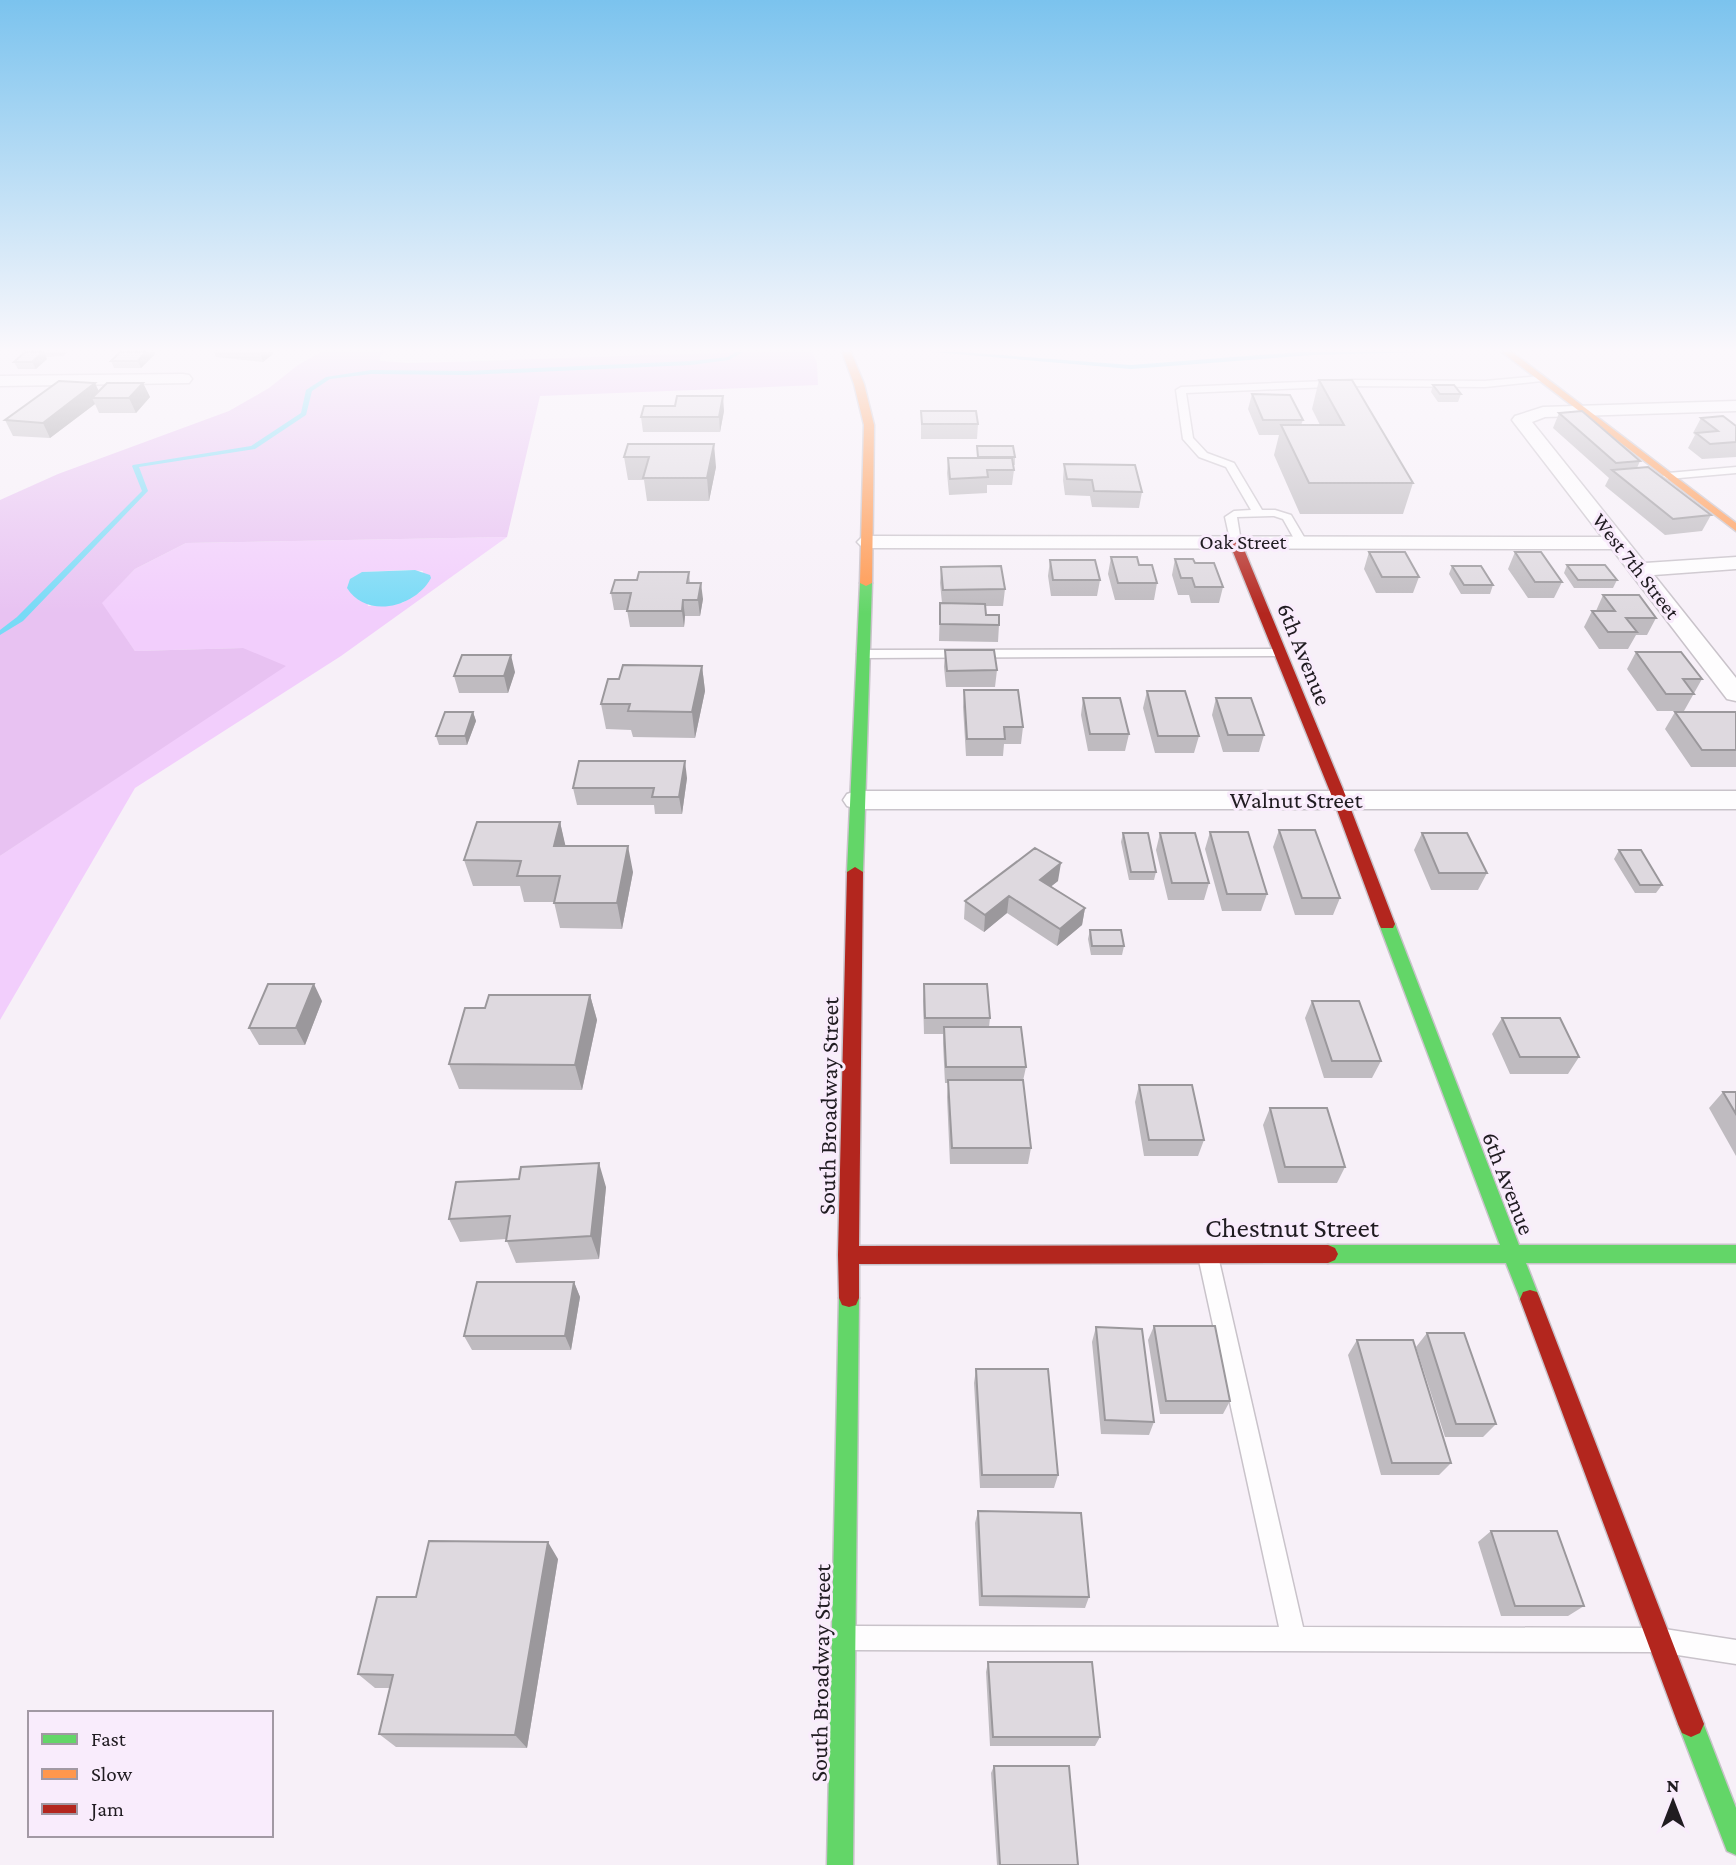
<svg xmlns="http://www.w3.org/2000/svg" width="1736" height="1865" font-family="'Crimson Pro',serif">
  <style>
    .green { fill: #f2cefc; fill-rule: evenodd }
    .forest { fill: #e8c2f2 }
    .water { fill: #78daf6 }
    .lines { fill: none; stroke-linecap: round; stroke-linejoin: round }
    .stream { fill: #78daf6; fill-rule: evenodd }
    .lane-casing { stroke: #c9c3ca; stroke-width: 3 }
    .street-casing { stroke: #c9c3ca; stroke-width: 3 }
    .fast-casing { stroke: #c9c3ca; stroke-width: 3 }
    .slow-casing { stroke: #c9c3ca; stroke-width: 3 }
    .jam-casing { stroke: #c9c3ca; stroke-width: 3 }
    .lane { fill: #fefdfe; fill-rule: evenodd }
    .street { fill: #fefdfe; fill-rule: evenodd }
    .fast { fill: #63d668; fill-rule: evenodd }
    .slow { fill: #ff974d; fill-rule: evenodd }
    .jam { fill: #b3261e; fill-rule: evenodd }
    .wall { fill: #bfbbc0 }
    .shaded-wall { fill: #9b989c }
    .building { fill: #ded9df; stroke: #9b989c; stroke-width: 2 }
    .labels { text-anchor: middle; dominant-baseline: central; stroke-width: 6; stroke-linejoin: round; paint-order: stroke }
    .far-street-label { font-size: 21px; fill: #201c21; stroke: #f9ecfc }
    .street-label { font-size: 24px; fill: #201c21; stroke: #f9ecfc }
    .near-street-label { font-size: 28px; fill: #201c21; stroke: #f9ecfc }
  </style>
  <rect width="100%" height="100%" fill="#f7f0f8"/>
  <!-- green -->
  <path class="green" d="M507 537 341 656 135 788 0 1020V856L176 738 243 648 135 651 101 603 135 569 186 543ZM406 570 423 571 420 592 402 603 368 606 362 572Z"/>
  <!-- forest -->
  <path class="forest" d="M321 352H384L380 356V361L409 363C544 360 678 352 812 352L817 363 818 385 540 396 507 537 186 543 135 569 102 603 135 651 243 648 286 666 0 856V500L58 474 229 411 269 388 298 365Z"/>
  <!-- water -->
  <path class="water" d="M415 570 430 575 431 578C415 608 366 619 347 588L350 579 362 572Z"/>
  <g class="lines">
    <!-- stream -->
    <path class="stream" d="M736 352H743L729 360 691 365 466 375 371 374 330 379 312 391 306 415 255 449 139 467 148 491 147 492 23 621 0 635V630L17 617 142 491 132 466 133 465 251 446 301 413 306 390 326 377 371 370 466 371 691 361 728 357Z
      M932 352H962L1131 365 1299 352H1431L1314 355 1131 369Z"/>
    <defs>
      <path id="lane" d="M1539 376 1544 379 1542 381 1485 387 1352 386 1186 393 1193 438 1207 453 1234 463 1262 510H1275L1291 515 1307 542 1301 545 1297 544 1283 519 1274 516 1237 517 1241 542 1231 544 1225 517 1234 511 1251 510 1226 467 1199 457 1183 439 1176 390 1181 387 1352 380 1485 381Z
        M1736 467V473L1668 479 1663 476 1668 473Z
        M1280 649 1284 650V656L863 658 857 654 863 650Z
        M1208 1247 1215 1250 1218 1256 1303 1627 1658 1628 1736 1640V1664L1658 1652 854 1650 845 1647 842 1638 845 1629 854 1626 1279 1627 1198 1256 1201 1250Z"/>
      <path id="street" d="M183 374 189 375 192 379 189 383 0 386V376Z
        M1736 401V411L1545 417 1532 422 1645 563 1736 557V569L1654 575 1736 678V701L1727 699 1612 549 868 548 861 546 857 542 861 538 868 536 1602 537 1515 424 1512 420 1515 416 1543 407Z
        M856 791H1736V809H856L847 806 843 800 847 794Z"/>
      <path id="fast" d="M866 580 872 583 863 872 855 877 847 872 860 583Z
        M1387 918 1395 924 1519 1245H1736V1263H1526L1540 1299 1537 1306 1530 1308 1523 1306 1506 1263H1328L1321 1260 1318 1254 1321 1248 1328 1245H1500L1379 924Z
        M849 1289 856 1291 859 1298 853 1865H827L839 1298 842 1291Z
        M1691 1711 1700 1715 1736 1808V1855L1727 1851 1678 1724 1682 1715Z"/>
      <path id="slow" d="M842 352H851L864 384 874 425 872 583 866 586 860 583 864 425 854 384Z
        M1502 352H1512L1736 523V531Z"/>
      <path id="jam" d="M1231 540 1241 542 1347 799 1395 924 1393 928H1381L1379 924 1333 799 1229 542Z
        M855 867 863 872 859 1246 1328 1245 1335 1248 1338 1254 1335 1260 1328 1263 859 1264V1298L856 1305 849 1307 842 1305 839 1298 838 1255 847 872Z
        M1530 1290 1537 1292 1540 1299 1704 1724 1700 1733 1691 1737 1682 1733 1678 1724 1520 1299 1523 1292Z"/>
    </defs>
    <!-- lane casing -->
    <use href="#lane" class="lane-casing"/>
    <!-- street casing -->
    <use href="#street" class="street-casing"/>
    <!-- fast casing -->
    <use href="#fast" class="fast-casing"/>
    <!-- slow casing -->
    <use href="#slow" class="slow-casing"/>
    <!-- jam casing -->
    <use href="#jam" class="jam-casing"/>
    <!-- lane -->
    <use href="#lane" class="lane"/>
    <!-- street -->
    <use href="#street" class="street"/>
    <!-- fast -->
    <use href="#fast" class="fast"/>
    <!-- slow -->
    <use href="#slow" class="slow"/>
    <!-- jam -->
    <use href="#jam" class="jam"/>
  </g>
  <!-- wall -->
  <path class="wall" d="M25 352H67L64 356 46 357 47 359 36 369H18L14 362Z
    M214 352H272L273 354 263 362 216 357Z
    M155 354 141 368H114L111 361Z
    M1319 380 1413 483 1403 514H1300L1274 455 1279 435H1259L1248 409 1252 394 1303 420 1301 425H1320L1312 409Z
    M143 383 150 397 136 413H99L95 404 50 438 13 436 5 420 99 391Z
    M1433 385 1461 394 1458 402H1438L1431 392Z
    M724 411 720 432H643L641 417Z
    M921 411 978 424 977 439H921Z
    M1559 413 1640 461 1637 468 1711 515 1702 531 1665 535 1605 486 1609 478 1553 428Z
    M1701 418 1736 426V457L1702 459 1688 448 1695 435 1693 433Z
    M628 444 716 467 709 501H647L644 480H628L624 457Z
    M977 446 1015 457V465H1013L1014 470 1012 485H987V493L949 495 947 473 948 458H977Z
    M1064 464 1142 492 1139 508 1092 507 1090 496 1065 495 1063 480Z
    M1369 552 1419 577 1413 593H1376L1364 569Z
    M1515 552 1562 582 1554 598H1528L1508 569Z
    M1111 557 1139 565 1157 583 1154 600H1115L1108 574Z
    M1175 559 1195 563 1223 587 1219 603H1191L1189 595H1178L1172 575Z
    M1050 560 1100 580 1097 596H1051L1048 576Z
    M1567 565 1617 580 1613 588H1574L1564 573Z
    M1452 566 1493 585 1490 594H1461L1449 574Z
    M941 567 1005 589 1003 606H985L986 615 999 625 998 642 939 641 940 603H942L940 583Z
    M689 572 690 583 703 599 700 616H685L684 627H630L627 610H614L611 593 637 580Z
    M1603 595 1656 618 1647 635H1636L1628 649H1599L1584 627 1592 611H1596Z
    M945 650 997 670 995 687H946L944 667Z
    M1636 652 1702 679 1684 711H1657L1627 669Z
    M702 666 705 691 695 738 633 737 631 730 606 729 601 704 619 679Z
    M515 672 508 693H459L454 676Z
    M964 690 1023 727 1021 744H1004L1003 756H966L963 707Z
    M1147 691 1199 736 1194 753H1155L1143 708Z
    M1083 698 1129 734 1125 751H1088L1081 715Z
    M1216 698 1264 735 1259 752H1223L1212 715Z
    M473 712 476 721 467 745H439L436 736Z
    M1675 712H1736V767H1691L1665 729Z
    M687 778 682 814H655L654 805H577L573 788Z
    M560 822 565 846 633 872 622 929 560 928 554 902H524L520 886H473L464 860Z
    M1279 830 1340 898 1333 915H1295L1273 847Z
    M1210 832 1267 894 1261 911H1222L1205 849Z
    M1123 833 1156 872 1154 880H1129L1121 842Z
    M1160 833 1209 883 1204 900H1168L1156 850Z
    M1422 833 1487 873 1478 890H1431L1414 850Z
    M1619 850 1662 885 1656 893H1635L1614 859Z
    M1058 881 1051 886 1085 908 1082 925 1057 946 1007 913 984 932 964 919 965 901Z
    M1090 930 1124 946 1122 955H1091L1088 939Z
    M924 984 990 1018 989 1027 1026 1067 1023 1081 1031 1148 1028 1164H950L947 1097 948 1083H945L943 1044V1034H924L923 1001Z
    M590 995 597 1020 582 1090 459 1089 449 1064Z
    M322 1001 305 1045H259L249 1028Z
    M1312 1001 1381 1061 1372 1078H1324L1305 1018Z
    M1502 1018 1579 1057 1568 1074H1510L1492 1034Z
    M1139 1085 1204 1140 1198 1156H1144L1135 1102Z
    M1723 1092H1736V1156L1709 1108Z
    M1270 1108 1345 1167 1337 1183H1278L1263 1125Z
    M606 1187 599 1259 516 1263 506 1239 460 1242 449 1219Z
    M574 1282 580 1297 571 1350H472L464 1336Z
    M1154 1326 1230 1401 1223 1414H1160L1148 1340Z
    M1096 1327 1154 1422 1149 1435 1101 1434 1092 1342Z
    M1427 1333 1496 1424 1483 1437H1445L1416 1347Z
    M1357 1340 1451 1463 1439 1475H1381L1348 1355Z
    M976 1369 1058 1475 1054 1488H980L974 1383Z
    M978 1511 1089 1597 1085 1608 979 1606 975 1523Z
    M1491 1531 1584 1606 1568 1616H1501L1478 1542Z
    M558 1559 527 1748 396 1747 379 1734 390 1688H375L358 1674 416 1597Z
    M988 1662 1100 1737 1095 1746H990L986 1672Z
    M994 1766 1078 1865H997L991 1773Z"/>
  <!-- shaded-wall -->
  <path class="shaded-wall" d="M43 352H44L47 359 36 369 32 362Z
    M146 352H154L155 354 141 368 138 361Z
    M260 352H272L273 354 263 362Z
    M95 383 102 398H92L95 404 50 438 43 423Z
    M143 383 150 397 136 413 129 398Z
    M723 396 724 411 720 432 719 417Z
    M714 444 716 467 709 501 707 478Z
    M701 583 703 599 700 616 698 600Z
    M683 600 685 616 684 627 682 611Z
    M511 655 515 672 508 693 504 676Z
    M702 666 705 691 695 738 692 712Z
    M473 712 476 721 467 745 465 736Z
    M685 761 687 778 682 814 679 797Z
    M560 822 566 848 554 846Z
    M628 846 633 872 622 929 617 903Z
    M1061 863 1058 881 1038 897 1040 880Z
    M1009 896 1007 913 984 932 985 915Z
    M1085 908 1082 925 1057 946 1060 929Z
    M314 984 322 1001 305 1045 296 1028Z
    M590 995 597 1020 582 1090 575 1065Z
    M599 1163 606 1187 599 1259 591 1236Z
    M574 1282 580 1297 571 1350 565 1336Z
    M548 1542 558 1559 527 1748 515 1735Z"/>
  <!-- building -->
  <path class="building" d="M25 352H43L32 362H14Z
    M120 352H146L138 361H111Z
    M1319 380H1352L1413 483H1309L1281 425H1344Z
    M59 381 95 383 43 423 5 420Z
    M107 383H143L129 398H92Z
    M1433 385H1454L1461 394H1440Z
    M1252 394 1290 395 1303 420H1263Z
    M677 396H723L719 417H641L644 406H675Z
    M921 411H976L978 424H922Z
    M1582 411 1640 461 1616 463 1559 413Z
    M1723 416 1736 426V442L1710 444 1696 433 1718 431 1701 418Z
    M628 444H714L707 478H643L649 457H624Z
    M977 446H1013L1015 457H978Z
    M948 458H1012L1014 470H987L988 477 950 479Z
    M1064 464 1135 465 1142 492 1094 491 1092 480 1067 479Z
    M1648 467 1711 515 1673 519 1612 470Z
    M1369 552H1405L1419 577H1382Z
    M1515 552H1541L1562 582H1535Z
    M1111 557H1137L1139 565H1152L1157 583H1118Z
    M1175 559H1193L1195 563H1214L1223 587H1195L1192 578H1181Z
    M1050 560H1095L1100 580H1053Z
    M1567 565H1605L1617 580H1578Z
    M1001 566 1005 589 943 590 941 567Z
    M1452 566H1481L1493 585H1464Z
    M639 572H689L687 583H701L698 600H683L682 611H627L631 593H611L615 580H637Z
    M1603 595H1639L1656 618H1626L1637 632H1608L1592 611H1615Z
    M940 603 985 604 986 615H999V625L940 624Z
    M945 650H994L997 670 947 671Z
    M1636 652H1681L1702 679H1683L1694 694H1666Z
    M462 655H511L504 676H454Z
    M623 665 702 666 692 712 628 711 630 704H601L608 679H619Z
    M964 690H1018L1023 727H1004L1005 739H967Z
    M1147 691H1185L1199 736H1158Z
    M1083 698H1120L1129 734H1090Z
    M1216 698H1251L1264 735H1228Z
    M445 712H473L465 736H436Z
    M1675 712H1736V750H1702Z
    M579 761H685L679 797H652L654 788H573Z
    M477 822H560L554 846H628L617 903H554L560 876H517L521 861 464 860Z
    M1279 830H1315L1340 898H1302Z
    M1210 832H1248L1267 894H1227Z
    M1123 833H1148L1156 872H1131Z
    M1160 833H1195L1209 883H1172Z
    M1422 833H1467L1487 873H1439Z
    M1035 848 1061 863 1040 880 1085 908 1060 929 1009 896 985 915 965 901Z
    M1619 850H1641L1662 885H1640Z
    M1090 930H1121L1124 946H1092Z
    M268 984H314L296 1028H249Z
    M924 984H987L990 1018H925Z
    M489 995H590L575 1065 449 1064 465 1008H485Z
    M1312 1001H1359L1381 1061H1332Z
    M1502 1018H1560L1579 1057H1520Z
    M944 1027H1021L1026 1067H946Z
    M948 1080H1023L1031 1148H952Z
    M1139 1085H1192L1204 1140H1149Z
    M1723 1092H1736V1114Z
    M1270 1108H1327L1345 1167H1285Z
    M599 1163 591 1236 506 1241 510 1216 449 1219 456 1182 519 1179 521 1167Z
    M477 1282H574L565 1336H464Z
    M1154 1326H1215L1230 1401H1166Z
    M1096 1327 1142 1329 1154 1422 1105 1420Z
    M1427 1333H1464L1496 1424H1456Z
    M1357 1340H1413L1451 1463H1392Z
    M976 1369H1048L1058 1475H982Z
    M978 1511 1081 1513 1089 1597 982 1596Z
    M1491 1531H1557L1584 1606H1515Z
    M429 1541 548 1542 515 1735 379 1734 393 1675 358 1674 377 1597H416Z
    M988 1662H1092L1100 1737H993Z
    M994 1766H1069L1078 1865H1000Z"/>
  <!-- sky -->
  <linearGradient id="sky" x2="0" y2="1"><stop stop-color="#7bc3ee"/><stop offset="0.57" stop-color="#fbf8fc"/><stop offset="1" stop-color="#fbf8fc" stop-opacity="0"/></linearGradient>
  <rect width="1736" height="614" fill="url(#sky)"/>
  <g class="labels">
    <!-- far-street labels -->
    <g class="far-street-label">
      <text x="1243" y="542">Oak Street</text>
      <text transform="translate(1636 566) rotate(52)">West 7th Street</text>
    </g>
    <!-- street labels -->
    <g class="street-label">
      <text transform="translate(1305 654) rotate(68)">6th Avenue</text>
      <text x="1296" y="799">Walnut Street</text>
      <text transform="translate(828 1106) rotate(-89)">South Broadway Street</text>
      <text transform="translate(1509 1183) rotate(69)">6th Avenue</text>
      <text transform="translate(820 1673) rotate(-89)">South Broadway Street</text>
    </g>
    <!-- near-street labels -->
    <g class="near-street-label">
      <text x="1292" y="1227">Chestnut Street</text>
    </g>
  </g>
  <!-- legend -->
  <rect x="28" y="1711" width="245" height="126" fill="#f9ecfc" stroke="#a299a4" stroke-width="2"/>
  <rect x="42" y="1734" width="35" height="10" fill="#63d668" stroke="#a299a4" stroke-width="2"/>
  <text x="91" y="1746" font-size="21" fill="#201c21">Fast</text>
  <rect x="42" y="1769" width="35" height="10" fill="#ff974d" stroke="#a299a4" stroke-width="2"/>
  <text x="91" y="1781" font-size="21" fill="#201c21">Slow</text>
  <rect x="42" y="1804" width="35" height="10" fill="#b3261e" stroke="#a299a4" stroke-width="2"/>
  <text x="91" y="1816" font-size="21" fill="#201c21">Jam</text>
  <!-- north arrow -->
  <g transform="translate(1673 1802)" stroke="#f9ecfc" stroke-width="5" paint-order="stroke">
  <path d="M0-5L12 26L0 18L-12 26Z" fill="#201c21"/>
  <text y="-10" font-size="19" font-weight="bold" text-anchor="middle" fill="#201c21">N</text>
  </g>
</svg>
